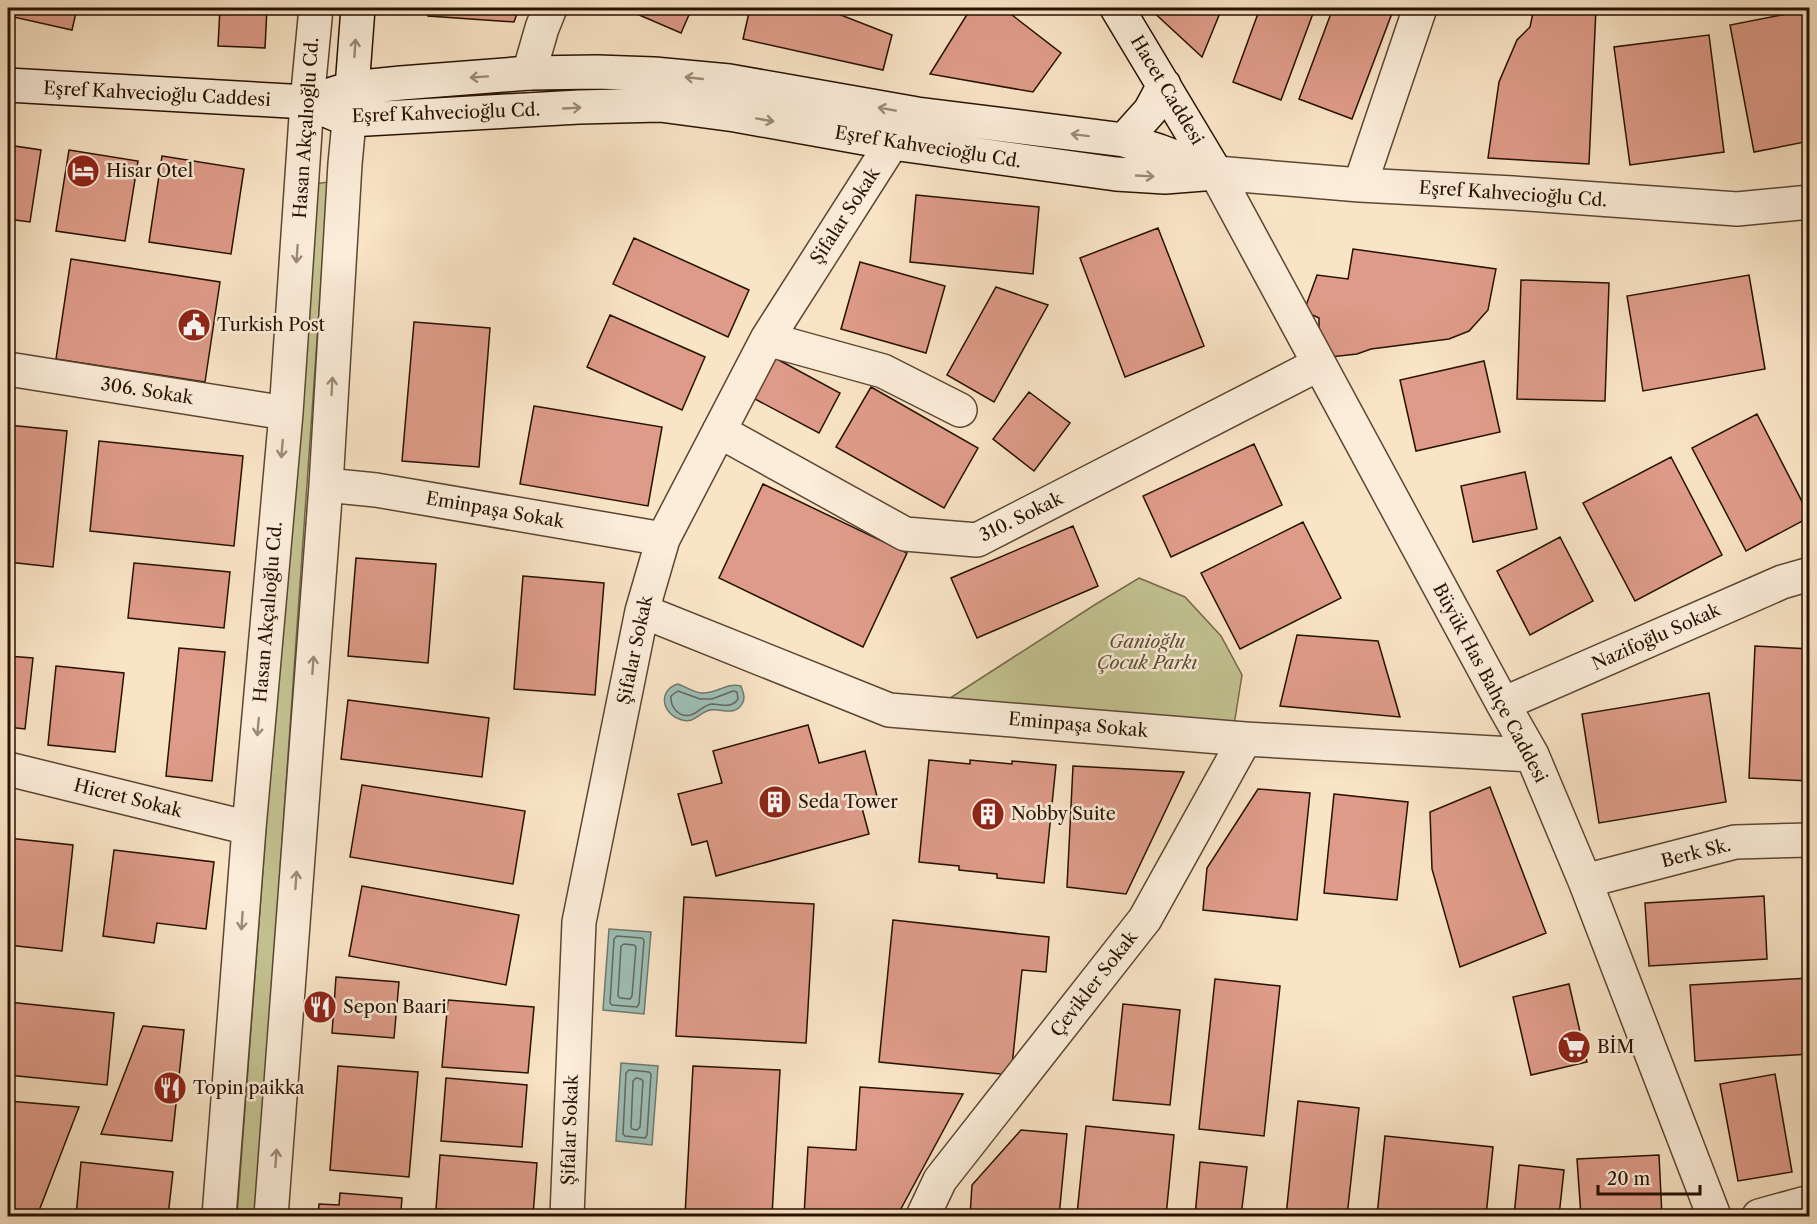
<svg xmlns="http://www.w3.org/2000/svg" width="1817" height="1224" font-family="'Libre Caslon Text',serif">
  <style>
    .green { fill: #c3c291; stroke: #756a48; stroke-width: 1.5 }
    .water { fill: #9ebeb6; stroke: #6e796d; stroke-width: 1.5 }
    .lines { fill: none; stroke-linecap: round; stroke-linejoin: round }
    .shore { stroke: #62685b; stroke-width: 1.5 }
    .building { fill: #de9b89; stroke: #271100; stroke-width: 1.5 }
    .street-casing { stroke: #5c4632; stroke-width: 36 }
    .secondary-casing { stroke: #271100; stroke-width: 36 }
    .street { stroke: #fbedda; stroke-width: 33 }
    .secondary { stroke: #fbedda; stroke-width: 33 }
    .oneway { stroke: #9c8a78 }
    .labels { text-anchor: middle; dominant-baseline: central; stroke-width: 5; stroke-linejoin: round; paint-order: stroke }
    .street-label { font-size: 18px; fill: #271100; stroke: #fbedda }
    .poi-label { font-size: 18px; fill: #271100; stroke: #fbedda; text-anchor: start }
    .park-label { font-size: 18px; font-style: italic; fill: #5e4f33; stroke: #fbedda }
  </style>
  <rect width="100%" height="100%" fill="#f9e4c6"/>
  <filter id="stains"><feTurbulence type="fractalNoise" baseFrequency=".00333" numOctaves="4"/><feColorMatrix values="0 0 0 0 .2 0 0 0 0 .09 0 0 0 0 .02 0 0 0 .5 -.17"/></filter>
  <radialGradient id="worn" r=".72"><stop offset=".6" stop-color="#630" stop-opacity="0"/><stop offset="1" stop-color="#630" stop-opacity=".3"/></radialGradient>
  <!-- green -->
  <path class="green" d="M328 182 256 1216H237L314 184Z
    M1139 578 1185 597 1221 636 1242 675 1234 725 947 700 1096 604Z"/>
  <!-- water -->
  <path class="water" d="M678 684C686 687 695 693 702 693 717 694 726 682 741 686 743 692 746 698 742 704 734 718 718 706 707 711 697 715 694 723 682 720 662 715 657 690 678 684Z
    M609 929 651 932 644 1014 603 1010Z
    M621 1063 658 1066 652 1145 616 1141Z"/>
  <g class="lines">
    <!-- shore -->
    <path class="shore" d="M678 691 700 699H712L733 691 737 692 738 699C731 709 722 704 712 704 703 705 700 712 691 715 679 718 670 707 671 696Z
      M617 936 642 938 644 940 639 1004 637 1007 612 1005 610 1003 614 939Z
      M624 944 634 945 636 947 632 996 630 999 620 998 618 996 621 946Z
      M629 1070 649 1072 651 1074 647 1135 645 1138 625 1136 623 1134 626 1073Z
      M636 1078 641 1079 643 1081 640 1127 637 1130 632 1129 631 1127 633 1081Z"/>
  </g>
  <!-- building -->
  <path class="building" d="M11 8H77L72 30 9 16Z
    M220 8H267L265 48 218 46Z
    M428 8H519L514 22 428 16Z
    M623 8H692L681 33Z
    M750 8H823L892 35 883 70 743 39Z
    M971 8H1003L1061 53 1033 92 930 74Z
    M1149 8H1222L1202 57Z
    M1260 8H1315L1281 100 1233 82Z
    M1333 8H1394L1352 119 1299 99Z
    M1534 8H1596L1589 164 1488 158 1499 82 1517 40 1530 27Z
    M1802 11 1810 49V141L1754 152 1730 25Z
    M1709 35 1724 152 1630 165 1614 47Z
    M8 145 41 150 30 222 8 219Z
    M69 150 138 161 125 241 56 231Z
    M162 156 244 169 231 254 149 242Z
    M916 195 1039 207 1033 274 910 262Z
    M1158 228 1204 346 1125 377 1080 258Z
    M634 238 749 290 728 337 613 284Z
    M1353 249 1496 269 1488 310 1469 331 1449 339 1371 349 1357 354 1330 357 1319 345V318L1304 311 1317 275 1348 279Z
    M71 259 220 282 205 382 56 359Z
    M860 262 945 286 926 353 841 329Z
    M1749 275 1765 369 1643 391 1627 296Z
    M1521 280 1609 283 1605 401 1517 399Z
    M996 287 1048 305 994 402 947 375Z
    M610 315 705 357 682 410 587 367Z
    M414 322 490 328 479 467 402 461Z
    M775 358 840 393 819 433 753 398Z
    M1484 361 1500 432 1416 451 1400 380Z
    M871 387 978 448 944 508 836 447Z
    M1029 392 1070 423 1034 471 993 439Z
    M534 406 662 427 648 506 520 484Z
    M1757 414 1810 517 1746 551 1692 448Z
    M8 425 67 431 53 567 8 562Z
    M99 441 243 456 234 546 90 531Z
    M1254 444 1282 505 1171 557 1143 496Z
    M1671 457 1722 555 1635 601 1583 503Z
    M1525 472 1537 529 1473 542 1461 486Z
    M763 484 907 553 863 647 719 578Z
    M1303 522 1341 598 1240 649 1201 573Z
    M1073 526 1098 586 977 638 951 578Z
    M1560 537 1593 601 1530 635 1497 571Z
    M356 558 436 564 428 663 348 656Z
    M134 563 230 572 224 628 128 618Z
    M523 576 604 583 595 695 514 689Z
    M1297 635 1378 641 1400 717 1280 706Z
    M1755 646 1810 649V781L1749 778Z
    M179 648 225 652 212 781 166 776Z
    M8 656 33 658 25 729 8 727Z
    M56 666 124 673 115 752 48 745Z
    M1709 693 1726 802 1599 823 1582 714Z
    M348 700 489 718 482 777 341 759Z
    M808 725 819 763 865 751 878 800 861 804 869 834 716 876 707 841 692 845 678 794 722 783 713 751Z
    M929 760 970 764V760L1012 764V761L1056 765 1044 883 997 878V874L959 870V866L919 862Z
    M1073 766 1184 772 1126 894 1067 887Z
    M362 785 525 811 513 884 350 857Z
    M1490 787 1546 933 1460 967 1432 869 1430 812Z
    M1258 789 1310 793 1297 920 1203 910 1207 868Z
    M1334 794 1408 802 1397 900 1324 893Z
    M8 838 73 845 62 951 8 945Z
    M114 850 214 862 206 929 157 923 154 943 103 936Z
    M362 886 519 915 506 985 349 956Z
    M1810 895V957H1809L1806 896Z
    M1764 896 1767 959 1649 966 1645 903Z
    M684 897 814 904 806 1043 676 1036Z
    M893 920 1049 937 1046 972 1022 970 1011 1075 879 1062Z
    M336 977 399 982 394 1038 332 1033Z
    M1810 978V1054L1695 1061 1690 985Z
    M1215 979 1280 986 1264 1136 1199 1129Z
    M1569 984 1587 1062 1531 1075 1513 997Z
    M448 1000 534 1007 528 1073 442 1067Z
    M8 1002 114 1013 107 1085 8 1075Z
    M1123 1004 1180 1010 1170 1105 1113 1100Z
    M143 1026 184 1030 172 1141 101 1134Z
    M338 1066 418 1072 409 1177 330 1170Z
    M693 1066 780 1070 772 1216H685Z
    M1775 1074 1792 1172 1738 1181 1720 1084Z
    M446 1078 527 1085 522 1147 441 1141Z
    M860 1087 963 1094 897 1216H804L808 1147 856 1150Z
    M8 1101 79 1107 37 1216H8Z
    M1298 1101 1359 1108 1347 1216H1286Z
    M1086 1126 1174 1135 1166 1216H1098L1077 1214Z
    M1021 1130 1067 1134 1059 1216H970L972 1185Z
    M1385 1136 1493 1147 1486 1216H1377Z
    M440 1155 537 1163 533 1216 436 1209Z
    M1659 1155 1662 1216H1581L1577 1159Z
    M81 1162 173 1172 168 1216H76Z
    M1200 1162 1247 1167 1241 1216H1195Z
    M1519 1165 1564 1170 1559 1216H1514Z
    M340 1193 402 1198 401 1210 431 1212 430 1216H318L319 1204 339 1205Z"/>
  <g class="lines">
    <defs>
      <path id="street" d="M529 73 542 28 550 8
        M1216 173 1503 704 1532 755 1585 881 1714 1216
        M1216 173 1360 185 1513 193 1737 209 1810 202
        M1360 185 1420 8
        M767 339 883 371 960 410
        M8 369 286 413
        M719 431 905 534 977 540 1319 364
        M326 485 376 490 663 539
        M642 611 889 710 1245 739 1532 755
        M1503 704 1782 582 1810 574
        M8 769 249 828
        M1585 881 1735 842 1810 840
        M219 1216 249 828 286 413 307 102 316 8
        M271 1216 326 485 345 164 352 90
        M567 1216 579 922 642 611 663 539 767 339 892 143
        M923 1216 940 1180 1145 919 1245 739
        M1759 1216 1810 1202"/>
      <path id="secondary" d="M1117 8 1216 173
        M8 85 307 102 349 120 579 107 660 105 735 115 892 143 1116 174 1165 177 1216 173
        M352 88 358 8
        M307 102 352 88 401 83 529 73 597 72 654 74 729 81 917 114 1124 140 1159 151 1209 170
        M1124 140 1150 111 1164 85"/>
    </defs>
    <!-- street casing -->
    <use href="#street" class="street-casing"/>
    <!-- secondary casing -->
    <use href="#secondary" class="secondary-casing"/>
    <!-- street -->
    <use href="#street" class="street"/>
    <!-- secondary -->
    <use href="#secondary" class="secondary"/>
  </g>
  <!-- one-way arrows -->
  <defs><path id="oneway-shaft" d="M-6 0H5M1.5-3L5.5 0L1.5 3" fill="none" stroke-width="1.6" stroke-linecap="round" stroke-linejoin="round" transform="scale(1.5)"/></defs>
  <g class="oneway">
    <use href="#oneway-shaft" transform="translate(355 48) rotate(-86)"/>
    <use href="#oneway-shaft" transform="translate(479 77) rotate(176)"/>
    <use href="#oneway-shaft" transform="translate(694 78) rotate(-174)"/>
    <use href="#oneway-shaft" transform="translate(572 108) rotate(-3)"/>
    <use href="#oneway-shaft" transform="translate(887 109) rotate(-170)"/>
    <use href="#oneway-shaft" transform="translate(765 120) rotate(10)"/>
    <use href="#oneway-shaft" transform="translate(1080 135) rotate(-173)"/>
    <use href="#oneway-shaft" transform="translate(1145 176) rotate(3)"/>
    <use href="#oneway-shaft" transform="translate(297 254) rotate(94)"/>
    <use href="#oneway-shaft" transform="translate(332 386) rotate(-87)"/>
    <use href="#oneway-shaft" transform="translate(282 449) rotate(95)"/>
    <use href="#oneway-shaft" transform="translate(313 665) rotate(-86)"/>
    <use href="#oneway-shaft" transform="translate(258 727) rotate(95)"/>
    <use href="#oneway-shaft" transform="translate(296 880) rotate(-86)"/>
    <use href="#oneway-shaft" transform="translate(242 921) rotate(94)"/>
    <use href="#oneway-shaft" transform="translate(276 1158) rotate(-86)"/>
  </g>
  <!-- icons -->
  <defs>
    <symbol id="hotel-disc" viewBox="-11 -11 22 22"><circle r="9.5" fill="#8f2418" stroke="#fbedda"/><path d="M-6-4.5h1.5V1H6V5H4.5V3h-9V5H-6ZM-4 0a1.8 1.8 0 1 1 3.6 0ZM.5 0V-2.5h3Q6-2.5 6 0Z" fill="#fff"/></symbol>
    <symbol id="civic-disc" viewBox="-11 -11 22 22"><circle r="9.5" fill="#8f2418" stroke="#fbedda"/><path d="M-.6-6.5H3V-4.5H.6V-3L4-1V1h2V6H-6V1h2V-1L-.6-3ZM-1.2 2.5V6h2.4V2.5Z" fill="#fff"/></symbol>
    <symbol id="building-disc" viewBox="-11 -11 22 22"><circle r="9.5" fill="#8f2418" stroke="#fbedda"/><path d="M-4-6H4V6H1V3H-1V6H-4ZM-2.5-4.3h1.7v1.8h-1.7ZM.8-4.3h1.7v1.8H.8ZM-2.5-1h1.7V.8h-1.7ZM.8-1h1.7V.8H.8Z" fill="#fff"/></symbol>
    <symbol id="restaurant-disc" viewBox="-11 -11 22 22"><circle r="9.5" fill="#8f2418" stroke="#fbedda"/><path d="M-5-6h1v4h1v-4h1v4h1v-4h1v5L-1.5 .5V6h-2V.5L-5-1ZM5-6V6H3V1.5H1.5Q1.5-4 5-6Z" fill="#fff"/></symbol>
    <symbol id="supermarket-disc" viewBox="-11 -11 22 22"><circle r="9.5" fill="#8f2418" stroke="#fbedda"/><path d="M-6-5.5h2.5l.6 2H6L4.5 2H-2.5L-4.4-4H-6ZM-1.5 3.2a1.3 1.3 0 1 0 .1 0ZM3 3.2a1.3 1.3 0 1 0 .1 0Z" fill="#fff"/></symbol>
  </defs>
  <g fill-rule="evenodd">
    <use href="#hotel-disc" x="64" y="152" width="38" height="38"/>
    <use href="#civic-disc" x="175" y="306" width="38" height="38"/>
    <use href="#building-disc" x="756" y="783" width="38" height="38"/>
    <use href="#building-disc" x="969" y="795" width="38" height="38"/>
    <use href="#restaurant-disc" x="301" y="988" width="38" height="38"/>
    <use href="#supermarket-disc" x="1555" y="1028" width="38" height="38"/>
    <use href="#restaurant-disc" x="151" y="1069" width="38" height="38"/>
  </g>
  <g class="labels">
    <!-- street labels -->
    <g class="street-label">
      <text transform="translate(1167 90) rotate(59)">Hacet Caddesi</text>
      <text transform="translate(157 94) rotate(3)">Eşref Kahvecioğlu Caddesi</text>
      <text transform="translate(446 113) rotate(-2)">Eşref Kahvecioğlu Cd.</text>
      <text transform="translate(306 128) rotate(-86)">Hasan Akçalıoğlu Cd.</text>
      <text transform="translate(928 147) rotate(9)">Eşref Kahvecioğlu Cd.</text>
      <text transform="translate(1513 194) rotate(4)">Eşref Kahvecioğlu Cd.</text>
      <text transform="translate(845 216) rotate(-57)">Şifalar Sokak</text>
      <text transform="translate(147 391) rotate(9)">306. Sokak</text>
      <text transform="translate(495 510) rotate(10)">Eminpaşa Sokak</text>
      <text transform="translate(1021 517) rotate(-26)">310. Sokak</text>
      <text transform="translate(268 612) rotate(-85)">Hasan Akçalıoğlu Cd.</text>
      <text transform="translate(1656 637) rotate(-24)">Nazifoğlu Sokak</text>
      <text transform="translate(635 650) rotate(-78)">Şifalar Sokak</text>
      <text transform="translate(1490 683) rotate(62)">Büyük Has Bahçe Caddesi</text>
      <text transform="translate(1078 725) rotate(5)">Eminpaşa Sokak</text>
      <text transform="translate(128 798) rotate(14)">Hicret Sokak</text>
      <text transform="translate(1696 853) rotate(-14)">Berk Sk.</text>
      <text transform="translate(1094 984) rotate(-52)">Çevikler Sokak</text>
      <text transform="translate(570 1130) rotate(-88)">Şifalar Sokak</text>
    </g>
    <!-- poi labels -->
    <g class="poi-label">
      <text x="106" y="171">Hisar Otel</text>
      <text x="217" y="325">Turkish Post</text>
      <text x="798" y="802">Seda Tower</text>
      <text x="1011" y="814">Nobby Suite</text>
      <text x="343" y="1007">Sepon Baari</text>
      <text x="1597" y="1047">BİM</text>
      <text x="193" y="1088">Topin paikka</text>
    </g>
    <!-- park labels -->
    <g class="park-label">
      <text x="1147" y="642">Ganioğlu<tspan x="1147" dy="21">Çocuk Parkı</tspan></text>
    </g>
  </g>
  <!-- margin -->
  <rect width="1817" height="1224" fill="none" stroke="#f9e4c6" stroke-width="30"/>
  <rect x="9" y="9" width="1799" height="1206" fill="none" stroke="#271100" stroke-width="3"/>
  <rect x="15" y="15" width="1787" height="1194" fill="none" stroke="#271100" stroke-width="1.5"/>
  <!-- scale -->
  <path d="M1598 1185v9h102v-9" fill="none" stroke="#271100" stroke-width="3"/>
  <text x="1607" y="1185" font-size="18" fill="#271100" stroke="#fbedda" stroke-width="4.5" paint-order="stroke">20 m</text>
  <rect width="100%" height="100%" filter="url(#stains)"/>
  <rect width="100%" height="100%" fill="url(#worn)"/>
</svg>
